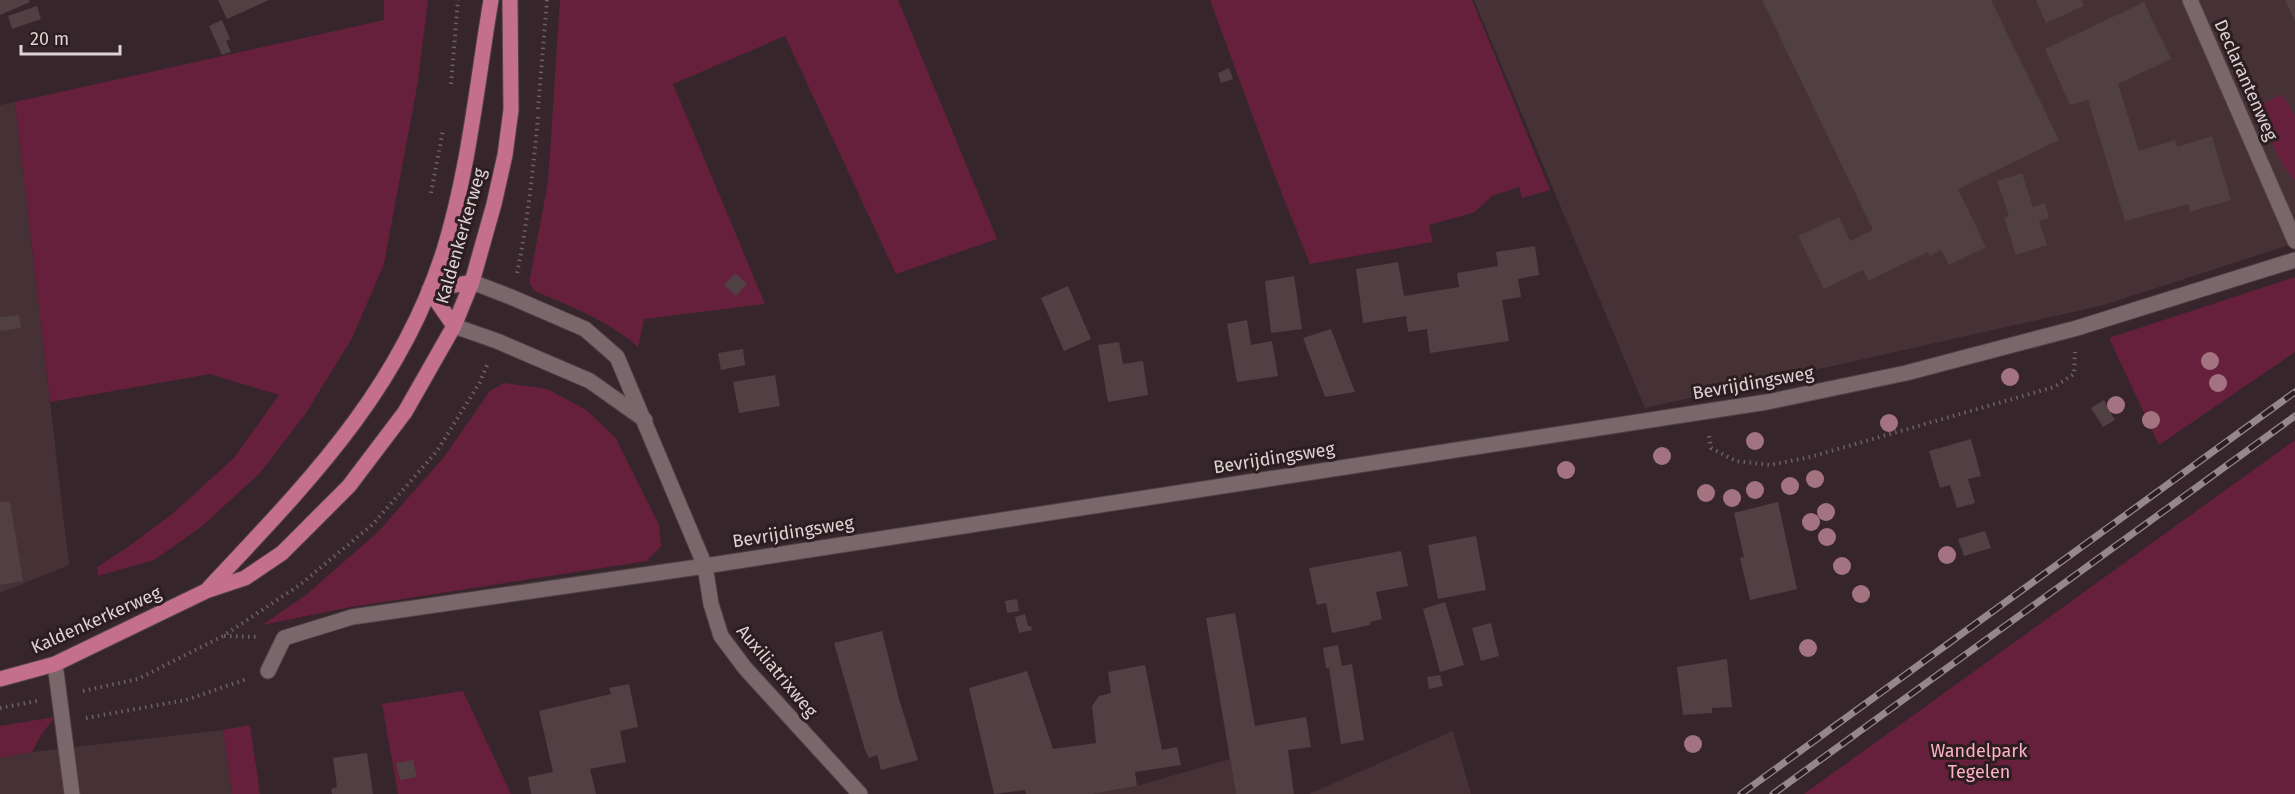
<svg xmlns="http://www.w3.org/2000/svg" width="2295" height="794" font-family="'Fira Sans',sans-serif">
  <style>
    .built { fill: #463137 }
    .green { fill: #66203b }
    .building { fill: #503f43 }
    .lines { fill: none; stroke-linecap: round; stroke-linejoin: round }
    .minor-casing { stroke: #4f4245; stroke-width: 17 }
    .major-casing { stroke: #4f4245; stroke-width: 17 }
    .path { stroke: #6e6064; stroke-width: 4; stroke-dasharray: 1.5 4.5; stroke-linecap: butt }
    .minor { stroke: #7a676c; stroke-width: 15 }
    .major { stroke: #c46f8b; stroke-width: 15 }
    .rail-casing { stroke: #95888b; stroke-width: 7 }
    .rail { stroke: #2c1d21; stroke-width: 4.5; stroke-dasharray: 14; stroke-linecap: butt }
    .tree { fill: #a47381 }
    .labels { text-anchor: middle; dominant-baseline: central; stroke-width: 6; stroke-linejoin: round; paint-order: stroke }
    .street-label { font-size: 18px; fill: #ddd3d5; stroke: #2c1d21 }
    .park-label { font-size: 18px; fill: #feb2c8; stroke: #2c1d21 }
  </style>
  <rect width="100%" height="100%" fill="#36262b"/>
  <!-- built -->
  <path class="built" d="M1474 0H2295V243L2104 305 1645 408Z
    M15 102 69 565 0 593V105Z
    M223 730 232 794H0V758L32 752Z
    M1453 731 1471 794H1309Z
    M1230 759 1236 794H1092L1137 786Z"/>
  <!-- green -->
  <path class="green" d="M384 0H428L418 81 384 264 352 338 306 413 260 473 201 527 154 560 98 576 97 567 128 547 171 515 234 458 279 395 210 374 50 402 15 102 384 20Z
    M560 0H898L997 239 896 274 785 36 673 84 765 304 644 319 638 347C608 320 572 307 535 291L529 283 548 182Z
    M1210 0H1472L1550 190 1522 198 1519 187 1492 196 1475 212 1429 225 1433 242 1310 264 1273 171Z
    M2282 94 2295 116V180C2277 164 2267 129 2259 106Z
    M2295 277V352L2159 445 2109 338Z
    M504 383 547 389 585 409 615 437 659 525 661 546 647 561 351 607 262 625 306 595 379 531 444 457 490 391Z
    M2295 440V794H1804Z
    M463 691 511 794H398L382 704Z
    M55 717 41 735 32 752 0 758V726Z
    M250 725 260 794H232L223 730Z"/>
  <!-- building -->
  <path class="building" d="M0 0H29L30 2 0 15Z
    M218 0H269L227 19Z
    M1762 0H1991L2059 140 1958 189 1986 247 1949 265 1941 250 1930 256 1928 252 1868 281 1863 270 1824 289 1798 236 1839 217 1850 241 1873 230Z
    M2036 0H2081L2084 6 2046 23Z
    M2285 0H2295V21Z
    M2144 2 2171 59 2118 84 2139 151 2175 140 2177 147 2212 136 2231 200 2190 212 2188 204 2125 221 2088 100 2070 105 2045 49Z
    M37 6 41 19 12 29 8 16Z
    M222 20 230 39 226 41 231 52 222 55 209 26Z
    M1229 68 1233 79 1221 83 1218 73Z
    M2022 173 2033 207 2045 203 2049 218 2039 221 2047 245 2016 255 2004 217 2009 216 1997 181Z
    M1535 246 1539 275 1518 279 1521 297 1502 300 1509 341 1430 353 1427 329 1408 332 1406 316 1363 323 1356 269 1398 262 1404 296 1459 287 1457 273 1498 266 1496 252Z
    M735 273 747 284 736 296 724 285Z
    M1294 276 1302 329 1271 333 1265 281Z
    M1068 286 1091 339 1064 351 1041 298Z
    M19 315 21 328 0 331V317Z
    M1247 320 1251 345 1272 341 1278 376 1237 382 1227 324Z
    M1331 329 1355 392 1325 397 1303 338Z
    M1119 342 1123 364 1143 361 1148 395 1108 402 1098 345Z
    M743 349 745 365 721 370 718 353Z
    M775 375 780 406 739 413 733 382Z
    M2104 400 2115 420 2103 427 2091 408Z
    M1971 439 1981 476 1968 479 1975 503 1957 508 1950 485 1940 488 1929 451Z
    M10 501 23 581 0 585V502Z
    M1778 502 1797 589 1750 600 1740 558 1744 557 1734 513Z
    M1985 531 1991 548 1964 556 1958 539Z
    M1476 536 1486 590 1438 599 1428 545Z
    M1401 551 1408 586 1376 592 1382 619 1370 622V625L1332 633 1326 603 1317 605 1309 568Z
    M1017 599 1019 611 1007 613 1005 601Z
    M1445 602 1464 665 1440 672 1423 609Z
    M1235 613 1255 726 1306 717 1311 747 1288 750 1294 794H1236L1206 618Z
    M1025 614 1028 626H1031L1032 630 1019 633 1015 617Z
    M1491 623 1499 656 1481 661 1472 628Z
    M882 631 899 699 918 760 881 770 877 755 869 758 865 750 834 643Z
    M1338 645 1342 666 1352 664 1364 740 1341 744 1329 668H1326L1323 648Z
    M1727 659 1732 707 1712 708V713L1683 715 1677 667Z
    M1145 665 1162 750 1177 747 1181 765 1135 772 1137 786 1092 794H1026L1025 790 994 794 969 688 1027 671 1053 749 1096 743 1092 706 1099 696 1111 693 1108 672Z
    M1440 675 1443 686 1429 689 1427 677Z
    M629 684 638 727 620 731 626 762 590 769 596 794H531L528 777 553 772 539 711 611 694 609 688Z
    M367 753 373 794H332L331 789 337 787 333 758Z
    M413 760 417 777 400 780 396 763Z"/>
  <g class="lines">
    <defs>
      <path id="minor" d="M2190 0 2295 241
        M472 282 511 297 585 329 617 357 705 566 711 604 721 636 745 668 860 794
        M454 326 497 341 590 381 645 420
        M55 664 72 794
        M268 671 284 638 352 617 705 566 1767 402 1906 373 2077 328 2295 260"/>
      <path id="major" d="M429 290 454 326
        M429 290 472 282
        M208 589C306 484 399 392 444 250 469 169 477 83 491 0
        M0 679 55 664 206 591 245 578 282 553 349 486 405 412 454 326 472 282 494 204 505 155 511 110 510 0"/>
    </defs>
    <!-- minor casing -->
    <use href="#minor" class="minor-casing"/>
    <!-- major casing -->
    <use href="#major" class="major-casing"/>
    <!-- path -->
    <path class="path" d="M451 84 458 0
      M538 109 547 0
      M431 193 443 130
      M517 273C528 221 533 169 538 117
      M1709 436 1711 448 1736 461 1770 465 1810 457 2054 387 2074 374 2075 352
      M224 636 259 637
      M83 691 138 679 223 636 301 584 373 524 437 451 480 382 488 363
      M0 708 37 701
      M86 718 186 700 247 679"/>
    <!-- minor -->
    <use href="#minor" class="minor"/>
    <!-- major -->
    <use href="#major" class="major"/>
    <defs>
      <path id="rail" d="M1741 794 2295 392
        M1773 794 2295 416"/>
    </defs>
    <!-- rail casing -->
    <use href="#rail" class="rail-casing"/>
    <!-- rail -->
    <use href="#rail" class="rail"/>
  </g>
  <!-- trees -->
  <g class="tree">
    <circle cx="2210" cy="361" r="9"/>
    <circle cx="2010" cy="377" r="9"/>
    <circle cx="2218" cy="383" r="9"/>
    <circle cx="2116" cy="405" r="9"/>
    <circle cx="2151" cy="420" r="9"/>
    <circle cx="1889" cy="423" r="9"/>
    <circle cx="1755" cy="441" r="9"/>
    <circle cx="1662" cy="456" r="9"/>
    <circle cx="1566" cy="470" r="9"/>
    <circle cx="1815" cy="479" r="9"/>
    <circle cx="1790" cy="486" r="9"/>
    <circle cx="1755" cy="490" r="9"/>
    <circle cx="1706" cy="493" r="9"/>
    <circle cx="1732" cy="498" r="9"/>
    <circle cx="1826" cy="512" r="9"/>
    <circle cx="1811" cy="522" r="9"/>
    <circle cx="1827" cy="537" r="9"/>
    <circle cx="1947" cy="555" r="9"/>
    <circle cx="1842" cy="566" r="9"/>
    <circle cx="1861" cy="594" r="9"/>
    <circle cx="1808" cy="648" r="9"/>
    <circle cx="1693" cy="744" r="9"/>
  </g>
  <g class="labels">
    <!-- street labels -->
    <g class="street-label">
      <text transform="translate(2246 80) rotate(66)">Declarantenweg</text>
      <text transform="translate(461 236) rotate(-74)">Kaldenkerkerweg</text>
      <text transform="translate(1753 383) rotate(-10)">Bevrijdingsweg</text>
      <text transform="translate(1274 458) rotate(-9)">Bevrijdingsweg</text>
      <text transform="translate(793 532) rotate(-9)">Bevrijdingsweg</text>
      <text transform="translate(96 620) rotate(-24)">Kaldenkerkerweg</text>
      <text transform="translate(777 671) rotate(50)">Auxiliatrixweg</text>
    </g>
    <!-- park labels -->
    <g class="park-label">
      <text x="1979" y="751">Wandelpark<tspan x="1979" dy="21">Tegelen</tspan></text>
    </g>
  </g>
  <!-- scale -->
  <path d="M21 45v9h99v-9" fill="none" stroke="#ddd3d5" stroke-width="3"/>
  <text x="30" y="45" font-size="18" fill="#ddd3d5" stroke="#2c1d21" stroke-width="4.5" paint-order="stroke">20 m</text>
</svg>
